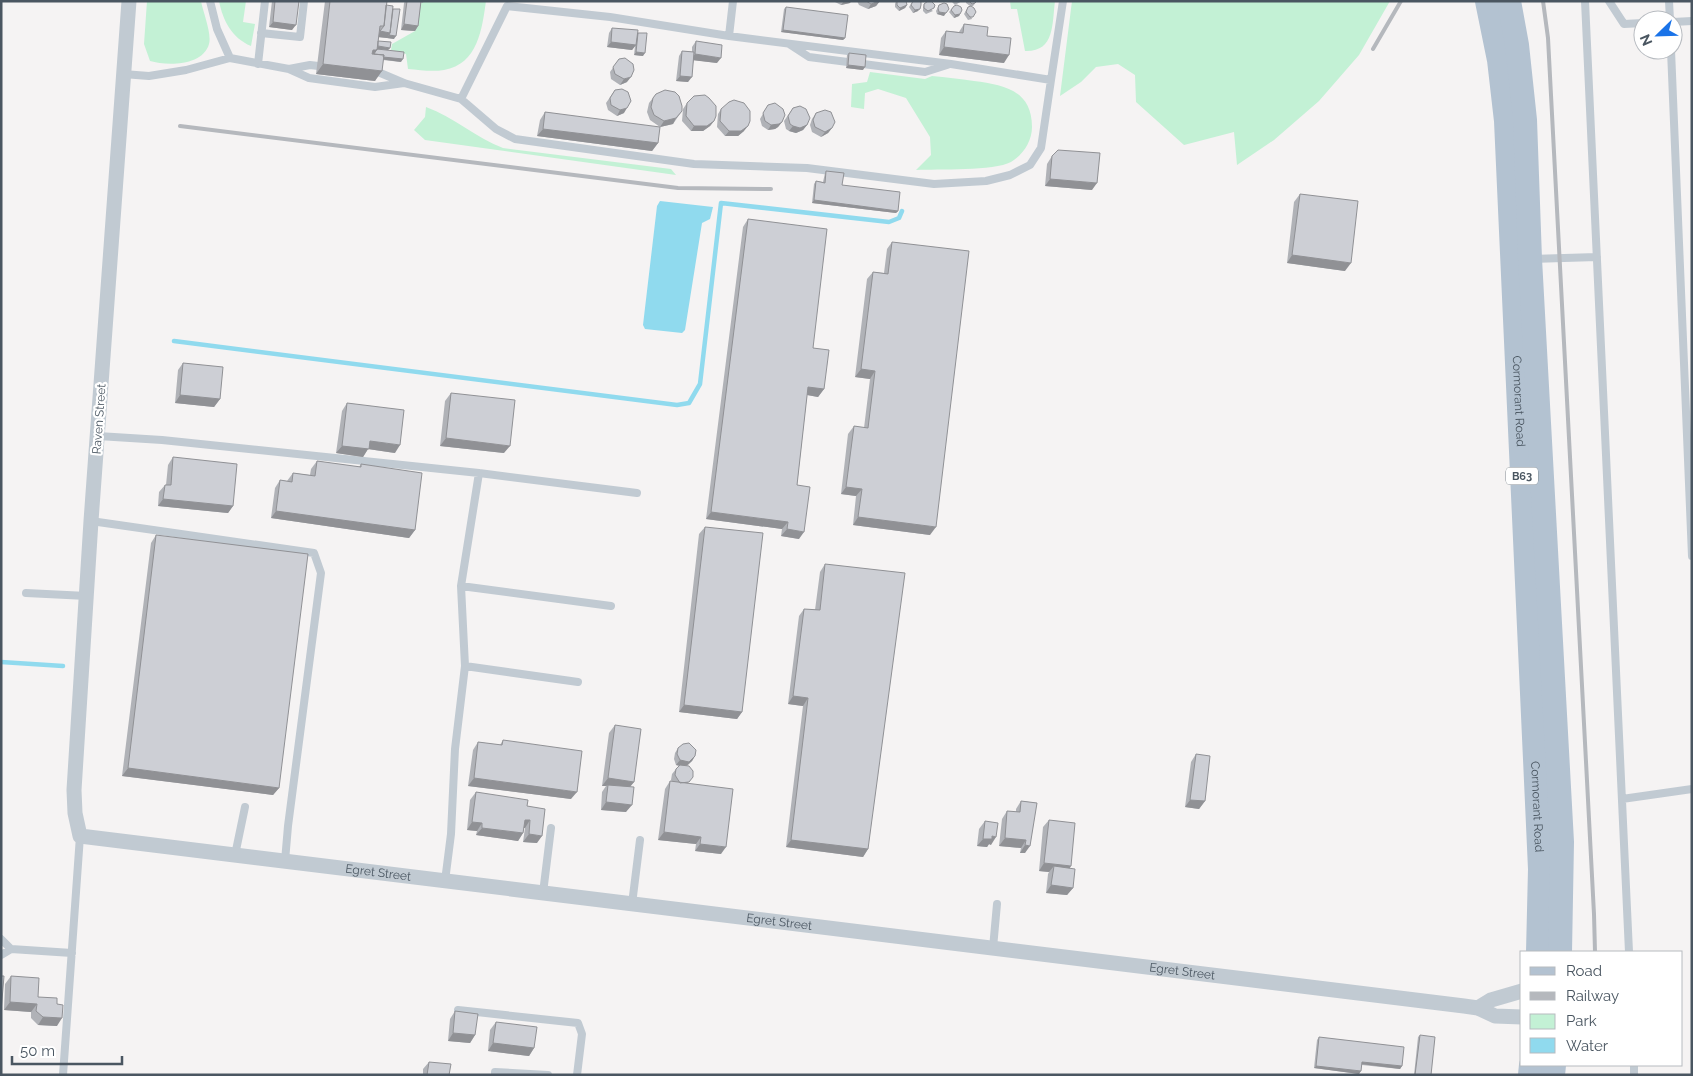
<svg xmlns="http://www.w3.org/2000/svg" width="1693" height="1076" font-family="Raleway,sans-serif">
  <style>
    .green { fill: #c3f1d5 }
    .water { fill: #90daee }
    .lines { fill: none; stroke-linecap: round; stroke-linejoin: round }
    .stream { stroke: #90daee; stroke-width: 4.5 }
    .service { stroke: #c1cad2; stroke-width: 8 }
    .minor { stroke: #c1cad2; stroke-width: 15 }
    .primary { stroke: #b3c2d1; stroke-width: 24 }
    .rail { stroke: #b5b8bd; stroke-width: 4 }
    .wall { fill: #b0b2b7 }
    .shaded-wall { fill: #909195 }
    .building { fill: #cdcfd5; stroke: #909195 }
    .labels { text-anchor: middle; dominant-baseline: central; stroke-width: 4.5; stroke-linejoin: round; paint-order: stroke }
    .shield { fill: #fff; stroke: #808990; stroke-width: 1 }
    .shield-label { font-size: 11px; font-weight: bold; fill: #4a5661 }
    .street-label { font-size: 12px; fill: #4a5661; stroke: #fff }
  </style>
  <rect width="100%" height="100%" fill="#f5f3f3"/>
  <!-- green -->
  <path class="green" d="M147 1H201C203 12 212 34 209 44 203 66 167 66 150 61L144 44Z
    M219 1H246L243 22 255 24 251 46C232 38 223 21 219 1Z
    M425 1H486C482 29 478 64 444 70 432 72 420 70 408 69L406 54 391 50 392 44 415 31 418 5Z
    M1010 1H1055C1052 24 1055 52 1025 51L1017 9H1011Z
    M1072 1H1390L1359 55 1319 101 1274 140 1237 165 1234 132 1184 145 1136 102 1135 75 1118 64 1096 67 1081 82 1060 96Z
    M870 72 925 79 932 76C946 77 960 79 974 81 1004 85 1032 90 1032 127 1032 141 1023 155 1011 162 994 171 938 169 916 170L931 155 930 137 906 98 878 89 865 93 864 109 851 107 852 84 867 82Z
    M426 107C454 117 476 138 503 148L671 169 676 175 425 140 414 130 425 117Z"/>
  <!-- water -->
  <path class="water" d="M660 201 713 207 710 219 702 223 685 330 682 333 645 329 643 325 657 206Z"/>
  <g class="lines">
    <!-- stream -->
    <path class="stream" d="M174 341 677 405 689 403 700 384 721 203 889 222 899 218 902 211
      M1 662 63 666"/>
    <!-- service -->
    <path class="service" d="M210 1 217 29 230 58
      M1585 1 1629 952
      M1609 1 1624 24 1643 23
      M1669 1 1670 20
      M1673 22 1692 21
      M261 33 300 37 304 1
      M729 36 733 1
      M789 44 809 57 925 72 947 65
      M1671 50 1692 556
      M258 64 265 1
      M289 69 310 65 327 67
      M371 71 378 72 404 83 461 99 496 129 515 139 694 164 807 168 934 184 986 181 1010 175 1030 165 1041 148 1051 80 951 64 729 36 610 17 507 6 461 99
      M123 74 149 76 186 70 230 58 289 69 309 78 375 87 404 83
      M1051 80 1063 1
      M1531 259 1597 257
      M98 436 162 440 479 473 637 493
      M91 521 314 553 321 573 288 826 285 861
      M461 586 479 473
      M26 593 87 596
      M465 666 578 682
      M1622 799 1692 789
      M235 855 245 807
      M445 881 451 834 455 749 465 666 461 586 611 606
      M543 893 551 828
      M632 904 640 840
      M1 939 11 949
      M993 948 997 904
      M1 955 11 949 72 953
      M458 1010 578 1023 582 1034 577 1075
      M1634 1065V1075
      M63 1075 80 836
      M495 1075V1072L548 1075"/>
    <!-- minor -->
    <g class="minor">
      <path id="s1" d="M129 1 91 521 74 790 75 813 80 836 1464 1006 1478 1008 1495 1016 1522 1017"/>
      <path d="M1478 1008 1491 1000 1522 991"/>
    </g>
    <!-- primary -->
    <g class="primary">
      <path id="s2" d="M1487 1 1499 60 1506 121 1540 869 1538 952"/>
      <path d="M1509 1 1517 45 1525 120 1530 259 1562 842 1560 952"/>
      <path d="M1530 1075 1531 1065"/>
      <path d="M1553 1075 1554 1065"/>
    </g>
    <!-- rail -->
    <path class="rail" d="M1543 1 1548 38 1594 914 1595 952
      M1373 49 1401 1
      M180 126 678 188 771 189"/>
  </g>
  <!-- wall -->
  <path class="wall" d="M272 1H299L292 30 269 27Z
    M325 1H387L386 5 394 39 387 38V37V38L379 37 378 41 390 48 388 50 401 62 383 60 375 81 316 74Z
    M405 1H425L422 3 421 2 418 26 415 31 401 30 404 3Z
    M833 1H851L850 3 841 5Z
    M857 1H880L876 6 868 9 859 5Z
    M896 1 907 5 905 8 899 11 895 7V4Z
    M913 1 918 11 913 13 909 7Z
    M951 1H962L955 5Z
    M966 1H977L973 6H970L966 3Z
    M924 4 933 11 926 14 923 11V7Z
    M939 5 944 16 937 14 936 11Z
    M954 6 960 14 959 16 954 18 949 12Z
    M786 7 845 38 843 40 781 32 784 9Z
    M968 7 972 19 968 20 964 14Z
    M964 24 987 36 1004 63 939 55 941 38 946 31 959 32Z
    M612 28 637 34 638 33 643 56 634 55 635 46 632 50 607 47 609 33Z
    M696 41 717 63 694 60 688 82 676 81 679 56 682 51 692 52V47Z
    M849 53 863 70 846 68 847 55Z
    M619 59 627 82 620 85 611 79 610 72Z
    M615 90 624 113 617 116 608 110 606 103Z
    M656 94 682 111 673 124 660 127 650 120 647 112 649 103Z
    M687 103 714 121 710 126 703 131H691L682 121 683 109Z
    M768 105 782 122 778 127 775 129 768 130 762 126 760 119Z
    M793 108 807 125 803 130 796 133 789 131 786 129 784 121Z
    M721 109 744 131 738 136H725L717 127 718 114Z
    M545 112 658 143 652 151 537 136 540 120Z
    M816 113 832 128 828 133 821 137 812 132 810 125 812 119Z
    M1052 156 1092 190 1045 186 1047 164Z
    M826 171 842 185 898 211 896 213 812 203 814 184 816 181 823 182 825 173Z
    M1300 194 1345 271 1287 263 1294 202Z
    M748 219 813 348 824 389 818 397 807 395 797 485 799 539 781 536 782 529 706 519 743 227Z
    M892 242 930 535 853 525 856 496 841 494 848 434 854 426 864 428 870 379 855 377 867 279 873 272 884 273 887 249Z
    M183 363 220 399 214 407 175 403 178 370Z
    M451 393 504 453 440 446 445 401Z
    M347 403 395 453 368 449 363 457 336 453 342 411Z
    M173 457 233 506 228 513 158 506 159 492 165 485H166L168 465Z
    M317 461 359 467 361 464 415 530 409 538 271 518 275 488 280 480 287 481 293 473 310 475 311 469Z
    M705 527 742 712 737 719 679 712 699 534Z
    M156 535 279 788 273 795 122 776 151 543Z
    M825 564 868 849 863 857 786 847 803 706 788 704 799 616 804 609 815 610 820 572Z
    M615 725 634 782 630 787 626 812 601 810 602 792 606 786H602L609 733Z
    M503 740 571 799 468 786 473 750 478 742 500 745Z
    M678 748 695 756 692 761 687 766 688 784 721 854 695 851 696 844 658 840 665 789 670 781 672 782 671 780 672 774 676 769 680 766 676 765 674 759 675 753Z
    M1196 754 1205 801 1199 809 1185 807 1191 762Z
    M476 792 527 806 537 843 523 842 525 828H524L523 833 518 841 476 835 477 831 467 830 470 800Z
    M1021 801 1037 803 1025 853H1020L1021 848 999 846 1002 819 1007 811 1016 812V809Z
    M1049 820 1070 868 1073 888 1067 895 1046 893 1048 874 1049 872 1039 871 1043 827Z
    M985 821 991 845 989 844 987 847 977 846 979 829Z
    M11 976 38 997 57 1004V1026L38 1025 31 1018V1012L4 1010 5 984Z
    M455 1011 475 1035 470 1043 448 1041 450 1019Z
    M496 1022 534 1048 529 1056 488 1051 490 1030Z
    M1420 1035 1431 1075H1414L1418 1037Z
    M1319 1037 1402 1066 1400 1069 1362 1065 1359 1074 1314 1068 1317 1040Z
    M429 1062 449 1075H423V1069Z"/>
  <!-- shaded-wall -->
  <path class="shaded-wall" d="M844 1H851L850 3 841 5Z
    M880 1 876 6 868 9 871 4Z
    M907 5 905 8 899 11 900 8Z
    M920 9 918 11 913 13 915 10Z
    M939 12 946 13 944 16 937 14Z
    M960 14 959 16 954 18 955 15Z
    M273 22 296 25 292 30 269 27Z
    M404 24 418 26 415 31 401 30Z
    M783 30 845 38 843 40 781 32Z
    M380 31 390 33 387 38 377 37Z
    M389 35 396 36 394 39 387 38Z
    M611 42 636 45 632 50 607 47Z
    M376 46 390 48 388 50 374 49Z
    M944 47 1009 55 1004 63 939 55Z
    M373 50H377L403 59 401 62 372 58Z
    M636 52 645 53 643 56 634 55Z
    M695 54 721 58 717 63 691 60Z
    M323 64 382 71 375 81 316 74Z
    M848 65 865 67 863 70 846 68Z
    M680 76 692 77 688 82 676 81Z
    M631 77 627 82 620 85 624 79Z
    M627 108 624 113 617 116 620 110Z
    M676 118 673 124 660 127 664 121Z
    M714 121 710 126 703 131H691L694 126Z
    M782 122 778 127 775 129 768 130 771 125Z
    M807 125 803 130 796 133 789 131 793 126Z
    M748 126 744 131 738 136H725L729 131Z
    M832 128 828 133 821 137 825 132Z
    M543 129 658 143 652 151 537 136Z
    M1050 179 1097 183 1092 190 1045 186Z
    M814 200 898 211 896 213 812 203Z
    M1292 255 1351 263 1345 271 1287 263Z
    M861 369 875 371 870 379 855 377Z
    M808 387 824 389 818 397 802 394Z
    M180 395 220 399 214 407 175 403Z
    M446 438 510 446 504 453 440 446Z
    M370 441 400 445 395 453 368 449 363 457 336 453 342 446Z
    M846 487 862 489 856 496 841 494Z
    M163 499 233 506 228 513 158 506Z
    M276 511 415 530 409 538 271 518Z
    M711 512 788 522 782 529 706 519Z
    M858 517 936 527 930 535 853 525Z
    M787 529 804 532 799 539 781 536Z
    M793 696 808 698 803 706 788 704Z
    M684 705 742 712 737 719 679 712Z
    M695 756 692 761 685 767 676 765 680 760Z
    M128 768 279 788 273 795 122 776Z
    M474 778 577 792 571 799 468 786Z
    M608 778 634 782 628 789 608 785 606 786H602Z
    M1190 800 1205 801 1199 809 1185 807Z
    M606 802 632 805 626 812 601 810Z
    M525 820H530L525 828 519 827Z
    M472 822 482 823 477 831 467 830Z
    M482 828 523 833 518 841 476 835Z
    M664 832 701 837 696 844 658 840Z
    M529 834 542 836 537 843 523 842Z
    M992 836 996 837 991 845 989 844 987 847 977 846 983 839Z
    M1005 838 1026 840 1021 848 999 846Z
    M791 840 868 849 863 857 786 847Z
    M700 844 726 847 721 854 695 851Z
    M1025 845 1030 846 1025 853H1020Z
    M1044 863 1071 866 1066 874 1054 866 1049 872 1039 871Z
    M1051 885 1073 888 1067 895 1046 893Z
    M10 1002 37 1004 31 1012 4 1010Z
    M43 1017 62 1018 57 1026 38 1025Z
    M453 1033 475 1035 470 1043 448 1041Z
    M493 1043 534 1048 529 1056 488 1051Z
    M1362 1062 1402 1066 1400 1069 1361 1064Z
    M1316 1066 1361 1071 1359 1074 1314 1068Z"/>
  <!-- building -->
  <path class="building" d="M275 1H299L296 25 273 22Z
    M330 1H387L384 26H380L377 50H373L372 54 384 55 382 71 323 64Z
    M407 1H421L418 26 404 24Z
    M866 1H879L871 4Z
    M897 1H906L907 5 900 8 897 5Z
    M913 1H919L921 2V5L920 9 915 10 911 5Z
    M928 1H931L935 5 934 8 928 11 924 8V4Z
    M969 1H977L975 3 972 4Z
    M944 3 947 4 949 9 946 13 939 12 938 8 939 5Z
    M386 5 393 6 390 33 380 31 384 26Z
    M957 5 961 7 962 10 960 14 955 15 951 10 954 6Z
    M971 6 974 8 976 12 973 17H970L966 12 968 7Z
    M786 7 848 15 845 38 783 30Z
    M393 9H400L396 36 389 35 390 33Z
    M964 24 988 27 987 36 1011 38 1009 55 944 47 946 31 963 33Z
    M612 28 638 30 636 45 611 42Z
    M638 33H647L645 53 636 52Z
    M378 41 391 42 390 48 378 46Z
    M696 41 722 45 721 58 695 54Z
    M377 49 404 52 403 59 383 57 384 55 374 54Z
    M682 51 694 52 692 77 680 76Z
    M849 53 866 55 865 67 848 65Z
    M625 58 633 64 634 70 631 77 624 79 615 74 613 67 619 59Z
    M622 89 628 92 631 101 627 108 620 110 611 105 610 98 615 90Z
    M665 90 675 92 679 96 682 106V111L676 118 664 121 654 115 651 107 653 98 656 94Z
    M705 95 709 98 716 106V116L714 121 707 126H694L686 116 687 103 694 96Z
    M734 100 744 103 750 111V121L748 126 741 131H729L720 121 721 109 729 102Z
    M775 103 783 109 785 115 782 122 779 124 771 125 765 121 763 113 768 105Z
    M800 106 806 109 810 118 807 125 800 128 793 126 790 124 788 116 793 108Z
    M825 110 831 112 835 122 832 128 825 132 815 127 813 120 816 113Z
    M545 112 660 127 658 143 543 129Z
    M1058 150 1100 153 1097 183 1050 179 1052 156Z
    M826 171 844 173 842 185 900 192 898 211 814 200 816 181 825 183Z
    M1300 194 1358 201 1351 263 1292 255Z
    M748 219 827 229 813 348 829 350 824 389 808 387 797 485 810 487 804 532 787 529 788 522 711 512Z
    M892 242 969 251 936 527 858 517 862 489 846 487 854 426 868 428 875 371 861 369 873 272 888 274Z
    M183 363 223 367 220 399 180 395Z
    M451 393 515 400 510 446 446 438Z
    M347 403 404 410 400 445 370 441 369 449 342 446Z
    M173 457 237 464 233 506 163 499 165 485H171Z
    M317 461 361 467V464L422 473 415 530 276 511 280 480 292 482 293 473 315 476Z
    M705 527 763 533 742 712 684 705Z
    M156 535 308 554 279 788 128 768Z
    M825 564 905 573 868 849 791 840 808 698 793 696 804 609 820 610Z
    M615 725 641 729 634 782 608 778Z
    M503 740 582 751 577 792 474 778 478 742 502 745Z
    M689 743 696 750 695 756 689 762 680 760 677 754 678 748 683 744Z
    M1196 754 1210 756 1205 801 1190 800Z
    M680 765 689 766 693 771V777L689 782 680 783 675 775 676 769Z
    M670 781 733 789 726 847 700 844 701 837 664 832Z
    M608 785 634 787 632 805 606 802Z
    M476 792 528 800 527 806 545 809 542 836 529 834 530 820H525L523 833 482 828V823L472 822Z
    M1021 801 1037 803 1030 846 1025 845 1026 840 1005 838 1007 811 1020 812Z
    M1049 820 1075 823 1071 866 1044 863Z
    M985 821 998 823 996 837 992 836V839H983Z
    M1054 866 1075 869 1073 888 1051 885Z
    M1 976H4L1 1012Z
    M11 976 39 978 38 997 57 998V1004L63 1005 62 1018 43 1017 36 1011 37 1004 10 1002Z
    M455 1011 478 1014 475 1035 453 1033Z
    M496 1022 537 1027 534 1048 493 1043Z
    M1420 1035 1435 1037 1431 1075H1415Z
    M1319 1037 1404 1047 1402 1066 1362 1062 1361 1071 1316 1066Z
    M429 1062 451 1064 449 1075H427Z"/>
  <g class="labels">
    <!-- shield labels -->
    <rect class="shield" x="1506" y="467.5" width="32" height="17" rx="4"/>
    <g class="shield-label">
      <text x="1522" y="476">B63</text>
    </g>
    <!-- street labels -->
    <g class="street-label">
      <text stroke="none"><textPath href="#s2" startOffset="402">Cormorant Road</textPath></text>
      <text transform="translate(99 419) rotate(-86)">Raven Street</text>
      <text stroke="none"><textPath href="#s2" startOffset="808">Cormorant Road</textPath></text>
      <text stroke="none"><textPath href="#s1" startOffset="1138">Egret Street</textPath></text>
      <text stroke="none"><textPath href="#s1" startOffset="1542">Egret Street</textPath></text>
      <text stroke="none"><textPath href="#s1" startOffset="1948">Egret Street</textPath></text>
    </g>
  </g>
  <!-- border -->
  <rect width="1693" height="1076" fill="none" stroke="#4a5661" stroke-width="5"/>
  <!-- legend -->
  <rect x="1520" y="951" width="162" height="115" fill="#ffffff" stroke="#b7bbc0"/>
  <rect x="1530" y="967" width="25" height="8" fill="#b3c2d1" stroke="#b7bbc0"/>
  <text x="1566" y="976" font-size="15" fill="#4a5661">Road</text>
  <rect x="1530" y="992" width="25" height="8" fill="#b5b8bd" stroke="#b7bbc0"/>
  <text x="1566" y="1001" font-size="15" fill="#4a5661">Railway</text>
  <rect x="1530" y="1014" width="25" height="15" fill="#c3f1d5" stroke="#b7bbc0"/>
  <text x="1566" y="1026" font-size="15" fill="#4a5661">Park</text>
  <rect x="1530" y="1038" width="25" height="15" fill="#90daee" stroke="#b7bbc0"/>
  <text x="1566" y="1051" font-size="15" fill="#4a5661">Water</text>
  <!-- north arrow -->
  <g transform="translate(1658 35) rotate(247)"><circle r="24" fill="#ffffff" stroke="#b7bbc0"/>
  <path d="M0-4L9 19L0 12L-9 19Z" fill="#1a73e8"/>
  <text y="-8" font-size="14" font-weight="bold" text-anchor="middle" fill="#4a5661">N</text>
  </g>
  <!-- scale -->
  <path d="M12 1056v8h110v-8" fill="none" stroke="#4a5661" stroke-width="2.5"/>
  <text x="20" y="1056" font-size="15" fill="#4a5661" stroke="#ffffff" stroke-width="4" paint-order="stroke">50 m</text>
</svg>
